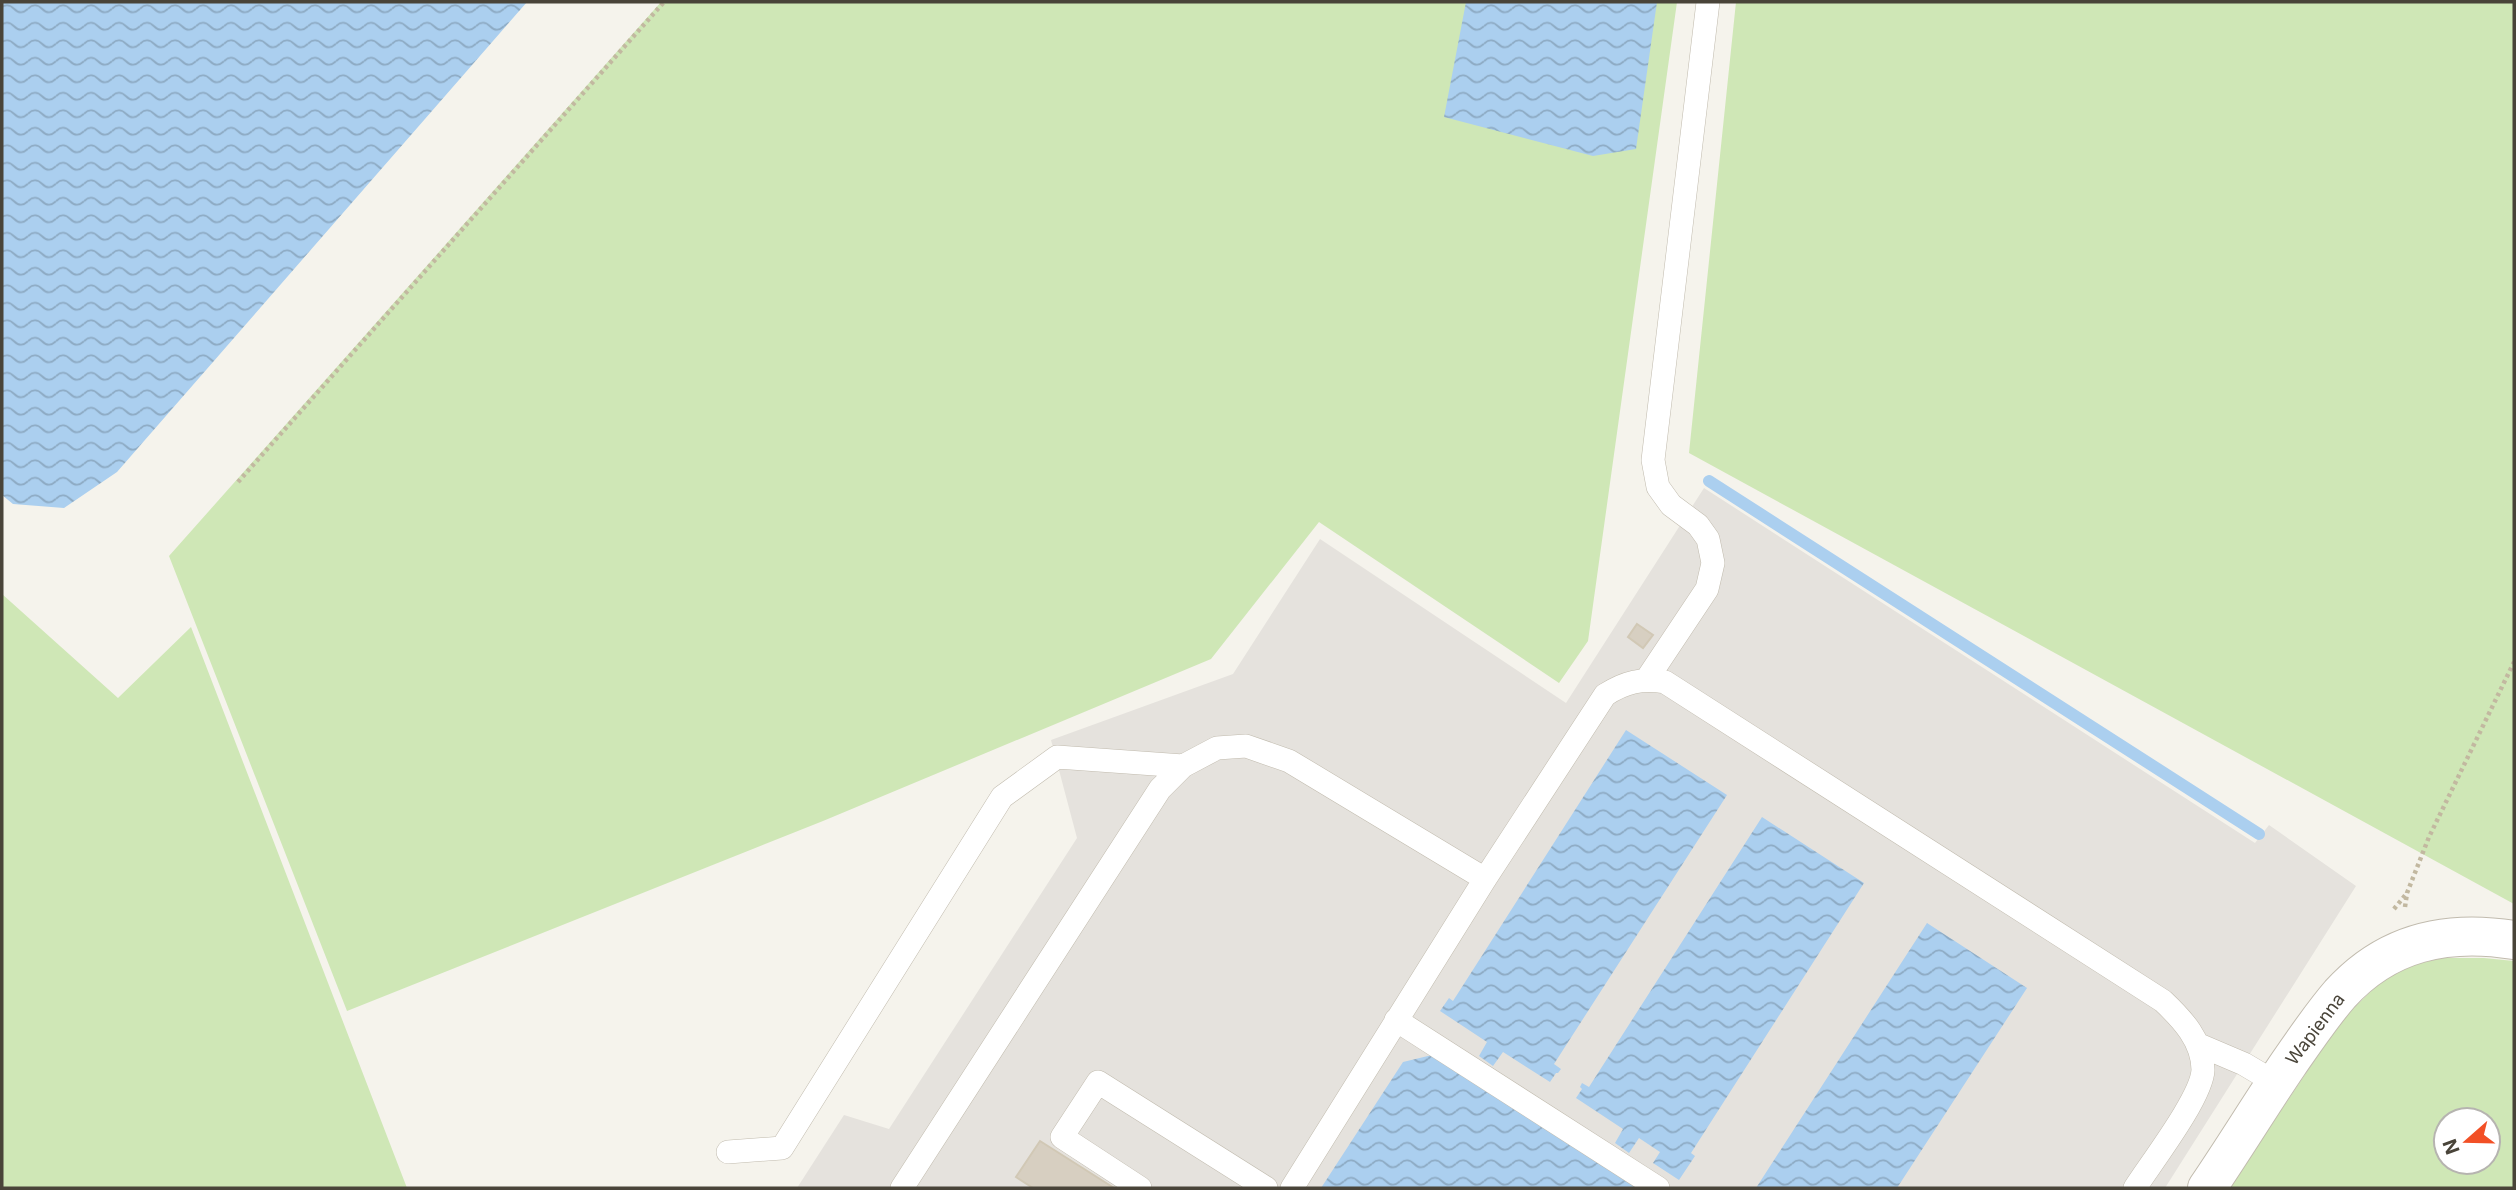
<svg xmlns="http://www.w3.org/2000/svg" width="2516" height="1190" font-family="Inter,sans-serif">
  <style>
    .industrial { fill: #e5e2dd }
    .grass { fill: #cfe7b6; fill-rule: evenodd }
    .water { fill: url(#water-waves) }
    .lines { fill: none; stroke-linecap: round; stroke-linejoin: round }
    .stream { stroke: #abcfef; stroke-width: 12 }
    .building { fill: #d7cfc1; stroke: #d1c8b5; stroke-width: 2 }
    .lane-casing { stroke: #c1bbae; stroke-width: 24 }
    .street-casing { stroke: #c1bbae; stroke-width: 40 }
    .path { stroke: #c2b8a0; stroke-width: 4.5; stroke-dasharray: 3.5 3.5; stroke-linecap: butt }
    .lane { stroke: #fff; stroke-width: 23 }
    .street { stroke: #fff; stroke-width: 38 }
    .labels { text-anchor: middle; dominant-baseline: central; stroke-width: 7; stroke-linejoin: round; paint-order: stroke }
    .street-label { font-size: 18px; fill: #494439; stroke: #fff }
  </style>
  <defs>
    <pattern id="water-waves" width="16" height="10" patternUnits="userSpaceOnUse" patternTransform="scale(1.75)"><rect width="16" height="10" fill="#abcfef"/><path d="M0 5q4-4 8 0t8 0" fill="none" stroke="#8daac3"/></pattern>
  </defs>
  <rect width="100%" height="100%" fill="#f5f3ec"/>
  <!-- industrial -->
  <path class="industrial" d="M1704 488 2255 843 2269 825 2356 886 2165 1188H797L844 1115 889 1129 1077 838 1051 740 1233 674 1320 539 1566 703Z"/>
  <!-- grass -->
  <path class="grass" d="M661 2H1677L1588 641 1559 683 1319 522 1211 659 823 821 347 1011 169 556Z
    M1736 2H2514V904L1689 453Z
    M2 594 118 698 191 627 407 1188H2Z
    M2442 958H2484L2514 961V1188H2229L2343 1018 2384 979 2412 965ZM2446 1120H2488V1162H2446Z"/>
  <!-- water -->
  <path class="water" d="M2 2H527L117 472 64 508 13 504 2 495Z
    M1466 2H1657L1636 149 1593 156 1444 117Z
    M1626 730 1727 795 1554 1064 1561 1069 1558 1073H1556L1550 1082 1503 1052 1493 1066 1479 1056 1487 1042 1440 1011 1449 998 1453 1001Z
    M1762 817 1864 883 1691 1153 1695 1156 1679 1180 1653 1163 1660 1152 1639 1138 1629 1153 1615 1143 1623 1129 1576 1098 1582 1089 1580 1087 1582 1083 1589 1087Z
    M1927 923 2027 988 1897 1188H1756Z
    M1432 1055 1637 1188H1321L1403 1062Z"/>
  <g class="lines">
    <!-- stream -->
    <path class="stream" d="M1709 481 2259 834"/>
  </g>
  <!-- building -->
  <path class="building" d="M1637 624 1653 635 1643 648 1628 637Z
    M1040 1141 1114 1188H1033L1016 1177Z"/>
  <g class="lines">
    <defs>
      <path id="lane" d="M1647 679 1707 589 1713 563 1708 539 1698 525 1671 505 1658 487 1653 460 1708 2
        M1396 1020 1658 1188
        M2197 1044 2244 1064 2276 1083
        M728 1152 782 1148 1002 797 1057 757 1183 766
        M902 1188 1160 789 1183 766 1217 748 1246 746 1289 761 1485 879
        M1140 1188 1062 1137 1098 1082 1266 1188
        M1292 1188 1485 879 1605 695C1625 682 1642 678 1665 682L2163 1001C2182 1019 2203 1041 2203 1070 2202 1097 2151 1163 2135 1188"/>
      <path id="street" d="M2207 1188C2235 1147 2261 1104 2289 1063 2305 1040 2321 1016 2340 994 2387 942 2447 929 2514 940"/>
    </defs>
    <!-- lane casing -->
    <use href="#lane" class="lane-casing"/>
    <!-- street casing -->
    <use href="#street" class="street-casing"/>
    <!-- path -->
    <path class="path" d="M238 482 664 2
      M2405 907 2407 893 2429 837 2514 662
      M2394 909 2407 893"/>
    <!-- lane -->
    <use href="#lane" class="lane"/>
    <!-- street -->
    <use href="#street" class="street"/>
  </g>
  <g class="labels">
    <!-- street labels -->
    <g class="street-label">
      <text transform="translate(2315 1029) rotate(-53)">Wapienna</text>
    </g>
  </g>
  <!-- border -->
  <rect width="2516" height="1190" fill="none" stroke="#494439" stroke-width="7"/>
  <!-- north arrow -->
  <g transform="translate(2467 1141) rotate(250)"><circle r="33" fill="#ffffff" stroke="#b6b4b0" stroke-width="2"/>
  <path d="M0-5L12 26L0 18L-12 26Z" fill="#f25026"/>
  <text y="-10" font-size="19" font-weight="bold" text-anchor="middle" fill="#494439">N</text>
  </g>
</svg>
